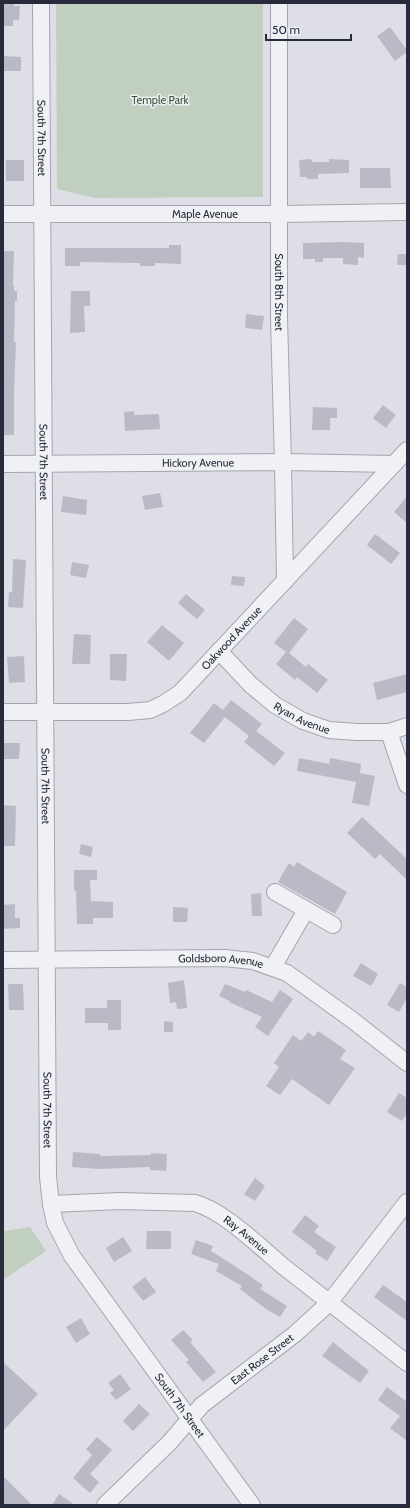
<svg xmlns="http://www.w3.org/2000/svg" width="410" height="1508" font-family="Cabin,sans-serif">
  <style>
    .green { fill: #c0cfc0 }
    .building { fill: #b9bac5 }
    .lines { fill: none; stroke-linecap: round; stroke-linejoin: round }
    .minor-casing { stroke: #a4a5af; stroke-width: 18 }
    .minor { stroke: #f0f1f5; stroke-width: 16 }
    .labels { text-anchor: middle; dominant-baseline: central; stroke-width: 3; stroke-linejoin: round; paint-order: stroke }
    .park-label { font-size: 11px; fill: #375638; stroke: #edeef4 }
    .street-label { font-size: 11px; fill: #282b3b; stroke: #edeef4 }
  </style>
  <rect width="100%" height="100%" fill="#dedfe6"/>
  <!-- green -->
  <path class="green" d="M56 3H263V197L95 198 57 189Z
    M30 1227 46 1251 3 1280V1231Z"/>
  <!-- building -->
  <path class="building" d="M4 3H14V6H20L19 20H13V26H3Z
    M390 27 407 50V52L395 61 377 36Z
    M3 56 21 57V71H3Z
    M310 159 312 160V162H329V159L349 160V173L318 174V179H307V177H300L299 160Z
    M6 160H24V181H6Z
    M360 168H390L391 188H360Z
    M344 242 364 243V258L358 257V265L343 264V258H323V262H315V259H303V243Z
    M169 245H181V264L155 263V266H140V263L80 262V266H65V248H169Z
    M3 251H14L13 286H14V291H17V301H15L14 342H16L14 393V435H3Z
    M398 254H407V265H397Z
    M71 291H90V306H84L85 332 70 333Z
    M246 314 264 316 262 330 245 328Z
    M383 405 396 415 386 428 373 418Z
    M313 407 337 408V418H330V430H312Z
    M134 411V415L159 414 160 429 125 431 124 412Z
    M160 493 163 507 145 510 142 496Z
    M63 496 87 500 86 515 61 512Z
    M407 496V523L394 512Z
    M375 534 400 553 391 564 367 545Z
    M13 559 26 560 23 608 8 607 9 592H12Z
    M72 562 89 565 86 578 70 575Z
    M232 576 245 577 244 586 231 585Z
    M186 594 205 610 197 619 178 603Z
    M294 618 308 629 289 653 306 667 308 664 328 680 317 693 297 677 295 680 276 664 286 652 274 643Z
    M162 625 184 643 169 661 147 642Z
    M74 634 91 635 90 664H72Z
    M110 654H127L126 681 110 680Z
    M24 656 25 682 9 683 7 657Z
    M407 674V692L377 700 373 683Z
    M231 700 262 724 256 731 285 753 274 766 244 742 249 736 225 717 204 743 190 733 214 703 223 710Z
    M3 743H20L19 759H3Z
    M299 758 329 764 330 758 361 764 360 773 375 776 369 806 352 803 356 782 297 771Z
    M3 805 16 806 15 846H3Z
    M362 817 407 859V880L380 854 375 859 347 833Z
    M81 844 93 847 91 857 79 854Z
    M297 862 347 892 335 914 278 882 289 863 294 867Z
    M74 870H97V880H90L91 901 113 902V918H93V924H77L76 891H74Z
    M261 893 262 916H252L251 894Z
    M15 904V918H20V928L3 929V905Z
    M173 907 188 908 187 922H173Z
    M361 963 378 974 371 986 353 976Z
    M184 980 187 1008 177 1009 176 1002 170 1003 168 983Z
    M400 983 407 987V998L399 1012 387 1005Z
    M8 984H23L24 1010H9Z
    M225 984 245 992 246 990 272 1002 280 990 293 999 268 1036 255 1027 262 1017 229 1002 230 1001 219 996Z
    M107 1000H121V1030H108V1023H85V1008H107Z
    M164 1021 173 1022V1032H164Z
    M318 1031 346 1050 340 1059 355 1068 329 1105 292 1079 280 1095 266 1086 279 1067 274 1063 293 1035 301 1041 308 1032 314 1037Z
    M399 1093 407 1098V1113L402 1121 387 1112Z
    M73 1152 100 1154V1156L151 1155V1153L167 1154 166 1171 150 1170V1167L99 1169 72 1167Z
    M255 1178 265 1186 255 1201 244 1194Z
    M305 1215 319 1226 314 1232 336 1247 327 1261 315 1253 317 1251 292 1232Z
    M147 1231H171V1249H146Z
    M123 1237 132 1251 114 1262 106 1248Z
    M196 1240 213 1246 211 1251 235 1266 263 1285 260 1289 287 1306 280 1317 266 1309 240 1289 242 1286 216 1271 219 1264 191 1254Z
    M145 1277 156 1292 143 1301 132 1287Z
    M383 1285 407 1302V1321L374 1297Z
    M81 1318 90 1334 76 1343 66 1327Z
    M183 1330 193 1340 190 1342 216 1372 203 1382 186 1362 189 1360 171 1340Z
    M333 1342 369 1371 360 1383 322 1356Z
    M3 1362 38 1394 3 1431Z
    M120 1374 131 1389 116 1400 110 1393 114 1390 108 1383Z
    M387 1387 407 1402V1441L390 1428 400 1416 378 1400Z
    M139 1404 150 1414 133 1431 123 1421Z
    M97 1437 112 1450 90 1474 99 1482 90 1493 73 1478 92 1455 86 1449Z
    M3 1476 32 1505H3Z
    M59 1494 75 1505H52Z"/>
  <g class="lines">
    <defs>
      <g id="minor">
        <path id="s1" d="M41 3 48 1177 51 1204 55 1223 72 1256 252 1505"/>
        <path id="s2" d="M279 3V318L283 462 285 581"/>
        <path id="s3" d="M3 214H279L407 212"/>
        <path id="s4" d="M3 464 283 462 394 464"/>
        <path id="s5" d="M219 651 251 685 275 705 303 721 329 730 357 732H389L407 726"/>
        <path id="s6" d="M3 712H128L150 710 163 704 180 693 407 450"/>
        <path d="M389 732 407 785"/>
        <path d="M275 892 333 925"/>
        <path id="s7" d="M3 960 224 958 253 961 287 973 351 1019 407 1063"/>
        <path d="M273 967 306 910"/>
        <path id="s8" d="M51 1204 120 1201 195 1203C224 1211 260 1247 284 1267 325 1299 366 1331 407 1363"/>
        <path id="s9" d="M105 1505 169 1443 202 1405 295 1334 329 1303 407 1202"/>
      </g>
    </defs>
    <!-- minor casing -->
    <use href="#minor" class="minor-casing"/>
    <!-- minor -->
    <use href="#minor" class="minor"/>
  </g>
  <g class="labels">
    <!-- park labels -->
    <g class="park-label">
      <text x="160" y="100">Temple Park</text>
    </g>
    <!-- street labels -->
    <g class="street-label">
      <text stroke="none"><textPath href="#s1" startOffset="135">South 7th Street</textPath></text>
      <text stroke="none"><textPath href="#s3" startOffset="202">Maple Avenue</textPath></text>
      <text stroke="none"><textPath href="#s2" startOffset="289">South 8th Street</textPath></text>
      <text stroke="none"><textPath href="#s1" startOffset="459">South 7th Street</textPath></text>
      <text stroke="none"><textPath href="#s4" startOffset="195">Hickory Avenue</textPath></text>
      <text stroke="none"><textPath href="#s6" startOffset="257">Oakwood Avenue</textPath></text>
      <text stroke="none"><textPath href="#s5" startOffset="108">Ryan Avenue</textPath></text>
      <text stroke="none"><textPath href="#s1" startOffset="783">South 7th Street</textPath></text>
      <text stroke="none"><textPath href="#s7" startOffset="218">Goldsboro Avenue</textPath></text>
      <text stroke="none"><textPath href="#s1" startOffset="1107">South 7th Street</textPath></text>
      <text stroke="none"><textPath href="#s8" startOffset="205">Ray Avenue</textPath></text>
      <text stroke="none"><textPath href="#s9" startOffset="215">East Rose Street</textPath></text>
      <text stroke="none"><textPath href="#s1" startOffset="1442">South 7th Street</textPath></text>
    </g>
  </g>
  <!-- border -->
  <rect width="410" height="1508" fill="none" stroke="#282b3b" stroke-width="8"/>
  <!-- scale -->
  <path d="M266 34v6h85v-6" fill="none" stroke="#282b3b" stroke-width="2"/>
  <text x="272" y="34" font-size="12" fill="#282b3b" stroke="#edeef4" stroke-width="3" paint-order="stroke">50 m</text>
</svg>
